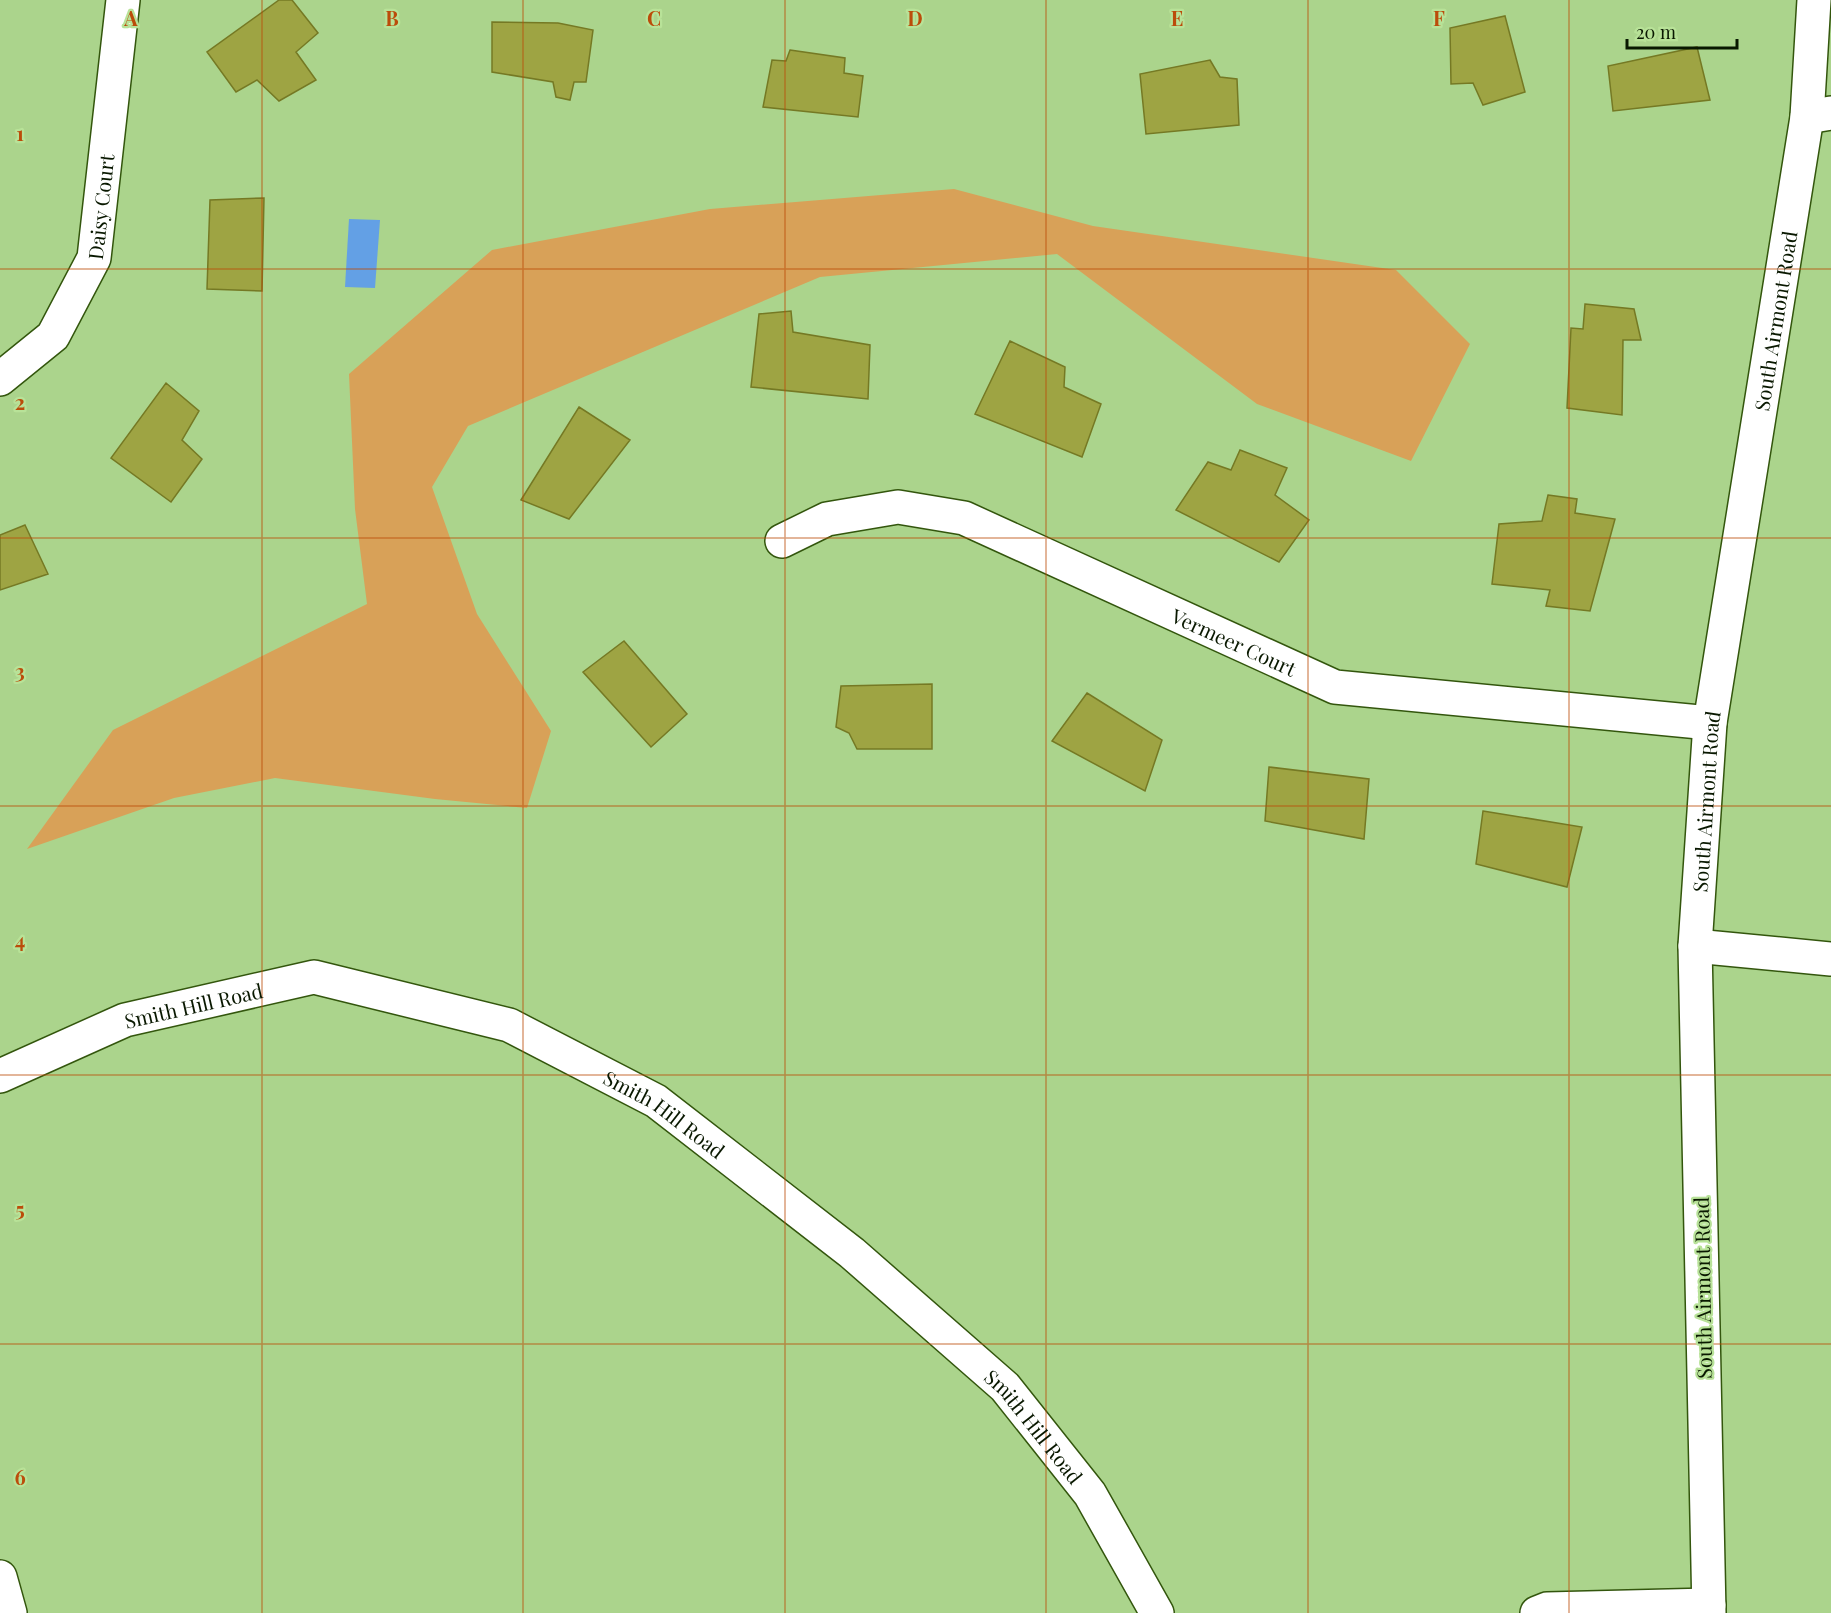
<svg xmlns="http://www.w3.org/2000/svg" width="1831" height="1613" font-family="'Playfair Display',serif">
  <style>
    .green { fill: #d8a158 }
    .water { fill: #63a0e5 }
    .building { fill: #9ea443; stroke: #757924; stroke-width: 1.5 }
    .lines { fill: none; stroke-linecap: round; stroke-linejoin: round }
    .street-casing { stroke: #33560d; stroke-width: 36 }
    .secondary-casing { stroke: #33560d; stroke-width: 36 }
    .street { stroke: #fff; stroke-width: 33 }
    .secondary { stroke: #fff; stroke-width: 33 }
    .grid { fill: none; stroke: #bb4c0a; stroke-width: 1.5; stroke-opacity: 0.55 }
    .labels { text-anchor: middle; dominant-baseline: central; stroke-width: 4.5; stroke-linejoin: round; paint-order: stroke }
    .street-label { font-size: 20px; fill: #091800; stroke: #b8e298 }
    .grid-label { font-size: 20px; text-anchor: middle; font-weight: bold; fill: #bb4c0a; stroke: #b8e298; stroke-width: 4.5; stroke-linejoin: round; paint-order: stroke }
  </style>
  <rect width="100%" height="100%" fill="#abd48c"/>
  <!-- green -->
  <path class="green" d="M954 189 1093 226 1396 270 1470 344 1411 461 1257 404 1057 254 820 277 468 426 432 487 477 614 551 731 527 808 435 799 275 778 174 798 27 849 113 730 367 604 355 509 349 374 492 250 710 209Z"/>
  <!-- water -->
  <path class="water" d="M349 219 380 220 375 288 345 287Z"/>
  <!-- building -->
  <path class="building" d="M279 0H292L318 33 296 52 316 80 279 101 257 80 236 92 207 52Z
    M1505 16 1525 92 1483 105 1473 83 1451 84 1450 28Z
    M492 22 558 23 593 30 586 82H574L570 100 556 97 553 82 492 72Z
    M1697 47 1710 100 1613 111 1608 66Z
    M790 50 845 58 844 73 863 76 858 117 763 107 772 60 786 61Z
    M1210 60 1220 77 1237 79 1239 125 1146 134 1140 74Z
    M264 198 262 291 207 289 210 200Z
    M1585 304 1634 309 1641 340H1623L1622 415 1567 408 1571 328 1583 329Z
    M791 311 793 332 870 345 868 399 751 387 759 314Z
    M1010 341 1065 367 1064 387 1101 404 1082 457 975 414Z
    M166 383 199 411 182 440 202 459 171 502 111 458Z
    M579 407 630 440 569 519 521 500Z
    M1240 450 1287 468 1275 495 1309 520 1279 562 1176 510 1208 462 1231 470Z
    M1548 495 1577 499 1575 513 1615 519 1590 611 1546 606 1550 590 1492 584 1499 524 1542 521Z
    M25 525 48 574 0 590V535Z
    M624 641 687 714 651 747 583 672Z
    M932 684V749H857L849 733 836 727 841 686Z
    M1087 693 1162 740 1145 791 1052 741Z
    M1269 767 1369 779 1364 839 1265 821Z
    M1483 811 1582 827 1567 887 1476 864Z"/>
  <g class="lines">
    <defs>
      <g id="street">
        <path d="M1807 117 1831 113"/>
        <path id="s1" d="M0 379 53 336 94 258 123 0"/>
        <path id="s2" d="M782 541 827 519 898 507 964 518 1335 687 1710 723"/>
        <path d="M1695 946 1831 959"/>
        <path id="s3" d="M0 1076 125 1020 314 977 509 1025 656 1101 852 1253 1005 1387 1090 1494 1157 1613"/>
        <path d="M0 1577 10 1613"/>
        <path d="M1537 1613 1547 1609 1709 1605"/>
      </g>
      <g id="secondary">
        <path id="s4" d="M1709 1613 1695 946 1710 723 1807 117 1814 0"/>
      </g>
    </defs>
    <!-- street casing -->
    <use href="#street" class="street-casing"/>
    <!-- secondary casing -->
    <use href="#secondary" class="secondary-casing"/>
    <!-- street -->
    <use href="#street" class="street"/>
    <!-- secondary -->
    <use href="#secondary" class="secondary"/>
  </g>
  <!-- grid -->
  <path class="grid" d="M262 0V1613M523 0V1613M785 0V1613M1046 0V1613M1308 0V1613M1569 0V1613M0 269H1831M0 538H1831M0 806H1831M0 1075H1831M0 1344H1831"/>
  <g class="labels">
    <!-- street labels -->
    <g class="street-label">
      <text stroke="none"><textPath href="#s1" startOffset="208">Daisy Court</textPath></text>
      <text stroke="none"><textPath href="#s4" startOffset="1298">South Airmont Road</textPath></text>
      <text stroke="none"><textPath href="#s2" startOffset="486">Vermeer Court</textPath></text>
      <text stroke="none"><textPath href="#s4" startOffset="812">South Airmont Road</textPath></text>
      <text stroke="none"><textPath href="#s3" startOffset="207">Smith Hill Road</textPath></text>
      <text stroke="none"><textPath href="#s3" startOffset="711">Smith Hill Road</textPath></text>
      <text transform="translate(1702 1288) rotate(-91)">South Airmont Road</text>
      <text stroke="none"><textPath href="#s3" startOffset="1197">Smith Hill Road</textPath></text>
    </g>
  </g>
  <g class="grid-label">
    <text x="131" y="26">A</text>
    <text x="392" y="26">B</text>
    <text x="654" y="26">C</text>
    <text x="915" y="26">D</text>
    <text x="1177" y="26">E</text>
    <text x="1439" y="26">F</text>
    <text x="20" y="141">1</text>
    <text x="20" y="410">2</text>
    <text x="20" y="679">3</text>
    <text x="20" y="948">4</text>
    <text x="20" y="1217">5</text>
    <text x="20" y="1485">6</text>
  </g>
  <!-- scale -->
  <path d="M1627 39v9h110v-9" fill="none" stroke="#091800" stroke-width="3"/>
  <text x="1636" y="39" font-size="18" fill="#091800" stroke="#b8e298" stroke-width="4.5" paint-order="stroke">20 m</text>
</svg>
